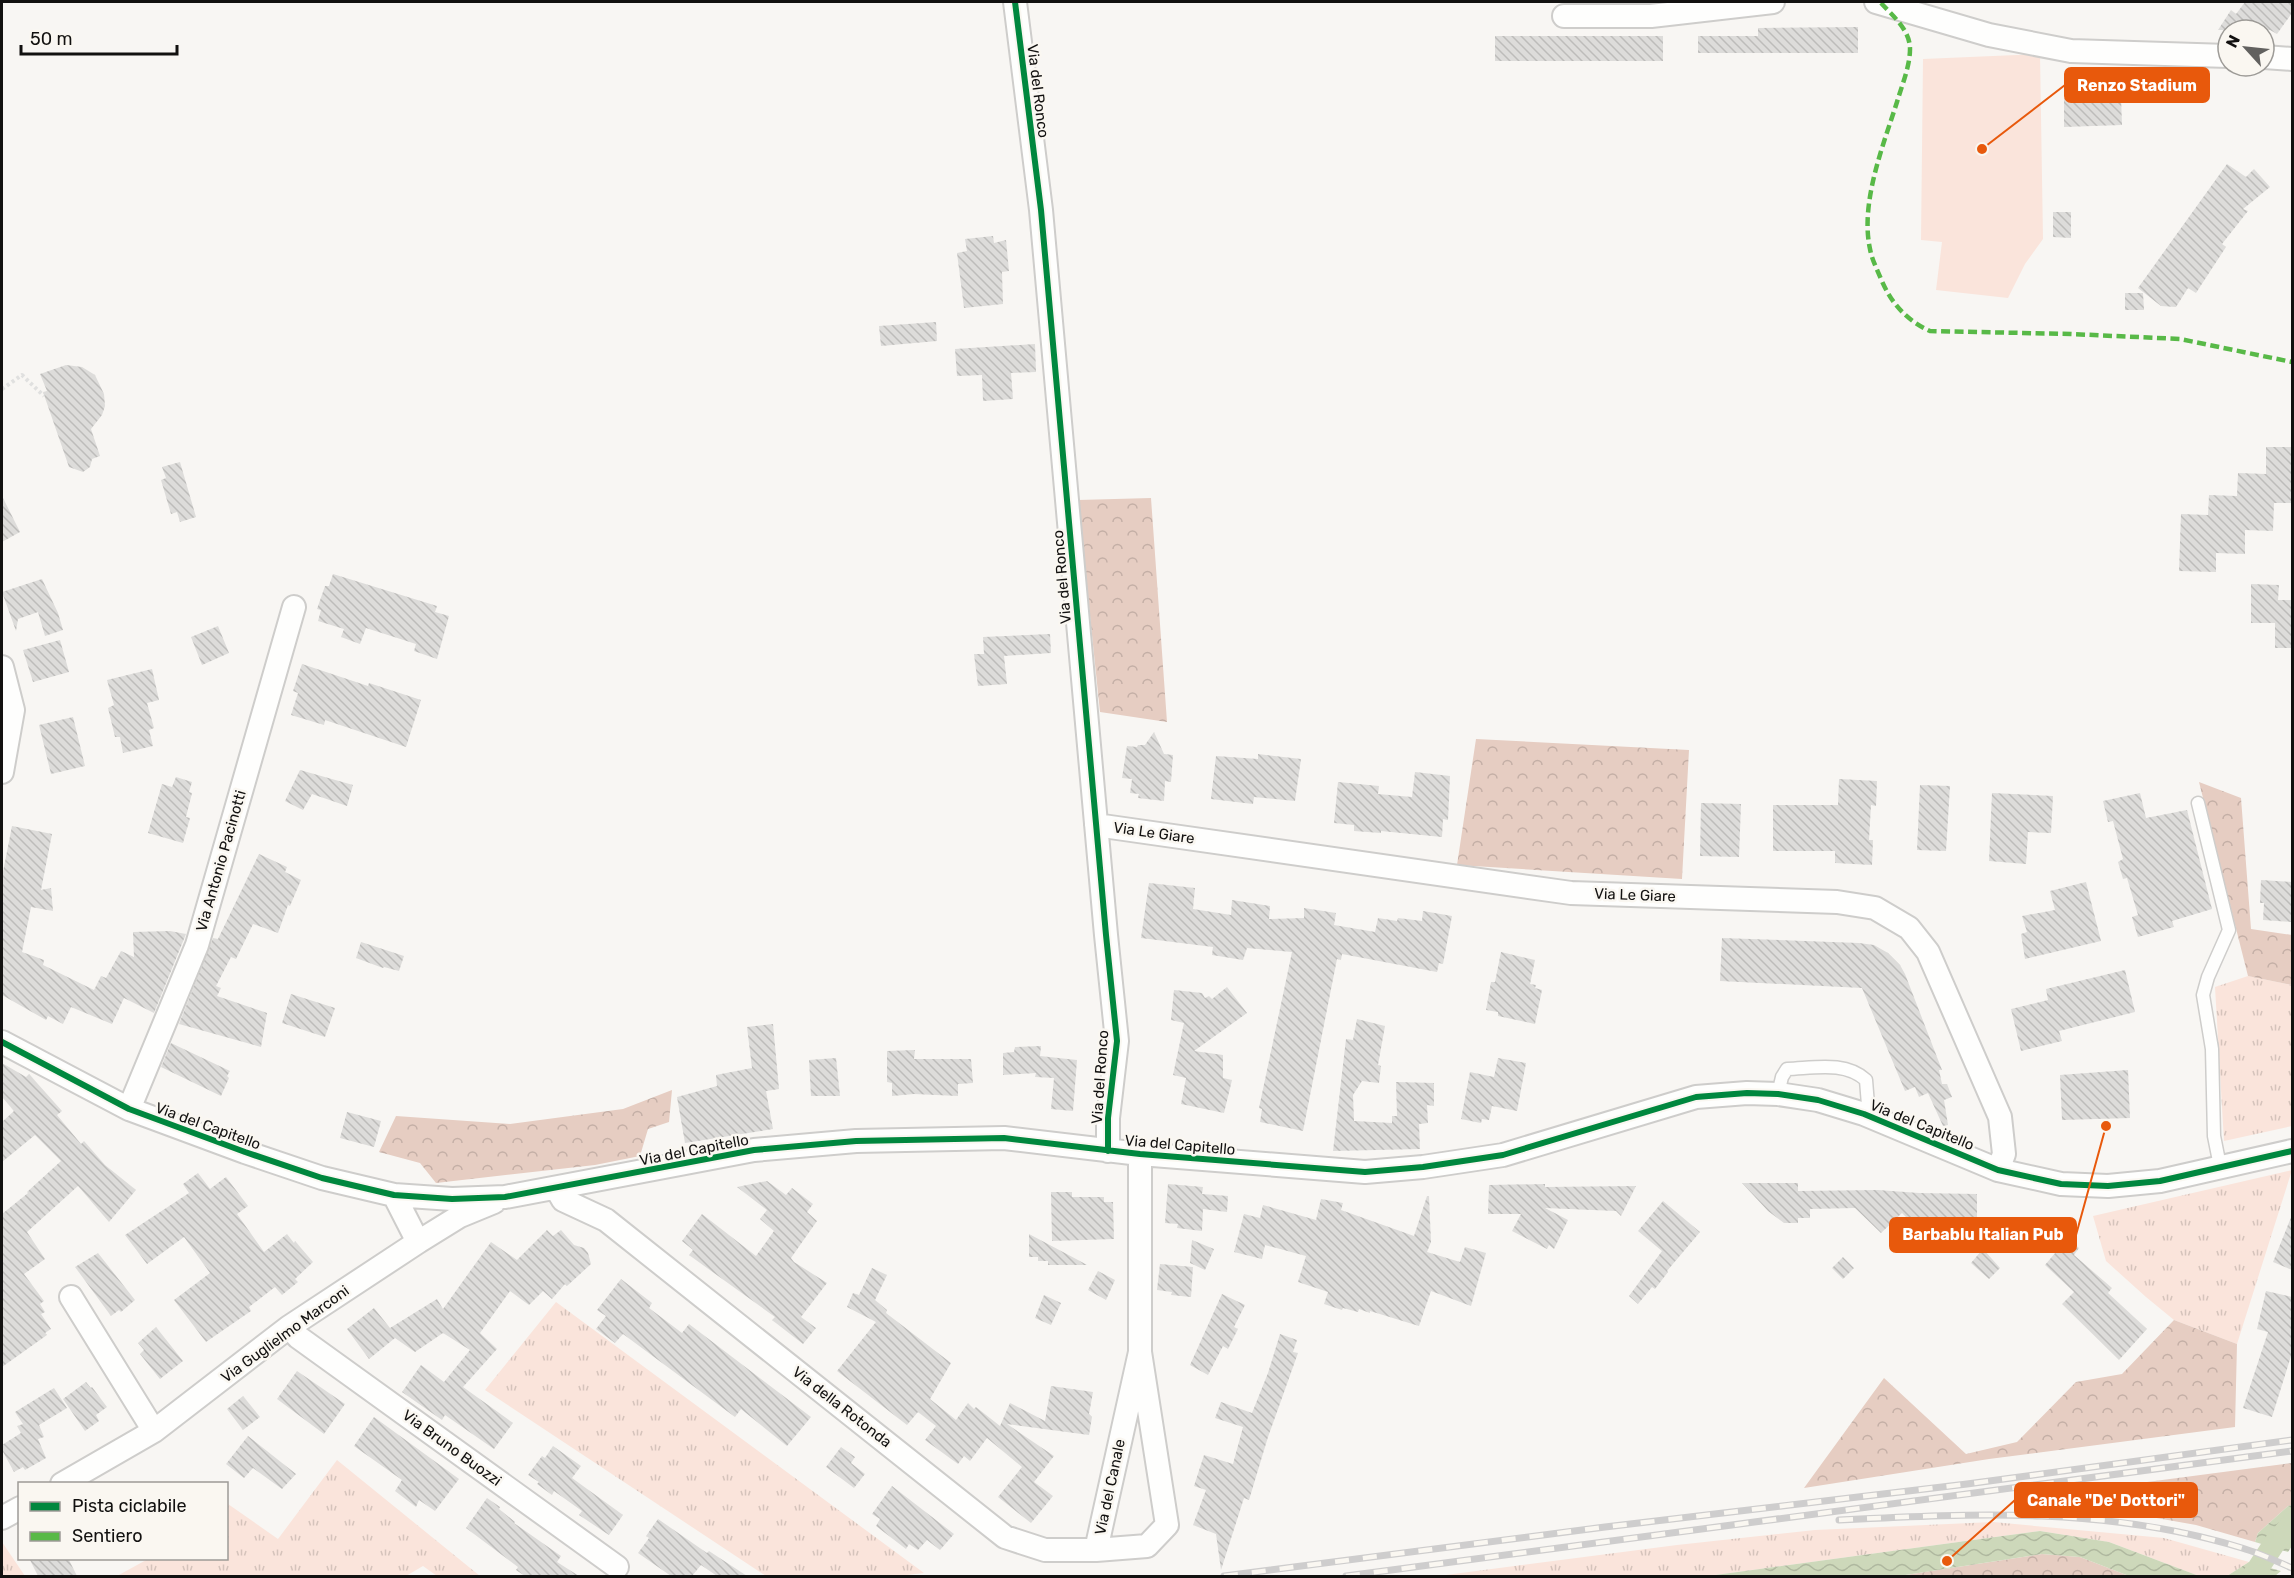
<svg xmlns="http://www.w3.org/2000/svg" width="2294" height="1578" font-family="Rubik,sans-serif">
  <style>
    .grass { fill: url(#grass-tufts) }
    .forest { fill: url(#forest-crowns) }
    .park { fill: #fae4db }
    .water { fill: url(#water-waves) }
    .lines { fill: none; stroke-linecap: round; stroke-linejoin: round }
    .canal { stroke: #cdd8ba; stroke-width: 22 }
    .building { fill: url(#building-back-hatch) }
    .lane-casing { stroke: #cecdcb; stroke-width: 15 }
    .street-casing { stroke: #cecdcb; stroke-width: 26 }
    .path { stroke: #e0e0df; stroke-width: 4; stroke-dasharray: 3 3; stroke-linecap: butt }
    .lane { stroke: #fefefd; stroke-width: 12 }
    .street { stroke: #fefefd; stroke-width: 22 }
    .rail-casing { stroke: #cecdcd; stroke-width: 7 }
    .rail { stroke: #faf7f1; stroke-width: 4.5; stroke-dasharray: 14; stroke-linecap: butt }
    .quiet { stroke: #58b947; stroke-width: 4.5; stroke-dasharray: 9 4.5; stroke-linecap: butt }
    .cycleway-casing { stroke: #faf7f1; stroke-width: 10 }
    .cycleway { stroke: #00873e; stroke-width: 6 }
    .labels { text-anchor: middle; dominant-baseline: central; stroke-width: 5; stroke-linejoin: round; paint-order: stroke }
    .street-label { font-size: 15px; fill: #121110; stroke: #faf7f1 }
    .leader { fill: none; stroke: #e8590c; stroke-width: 2 }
    .callout-dot { fill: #e8590c; stroke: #faf7f1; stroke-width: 2 }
    .callout { fill: #e8590c; stroke: #e8590c; stroke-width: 2 }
    .callout-label { font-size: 16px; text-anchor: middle; font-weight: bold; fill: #fff }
  </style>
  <defs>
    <pattern id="grass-tufts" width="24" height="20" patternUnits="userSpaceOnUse" patternTransform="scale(1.5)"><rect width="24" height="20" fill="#fae4db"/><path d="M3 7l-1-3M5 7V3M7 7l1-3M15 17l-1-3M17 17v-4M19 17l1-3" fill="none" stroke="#d5c3bb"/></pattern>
    <pattern id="forest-crowns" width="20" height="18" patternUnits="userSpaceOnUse" patternTransform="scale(1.5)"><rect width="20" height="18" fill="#e6cdc2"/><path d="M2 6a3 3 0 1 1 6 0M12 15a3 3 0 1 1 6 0" fill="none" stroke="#c4afa6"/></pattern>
    <pattern id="water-waves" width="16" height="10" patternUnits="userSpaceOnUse" patternTransform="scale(1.5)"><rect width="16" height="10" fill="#cdd8ba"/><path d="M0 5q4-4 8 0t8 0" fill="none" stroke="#afb89f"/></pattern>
    <pattern id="building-back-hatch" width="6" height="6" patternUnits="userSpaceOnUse" patternTransform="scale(1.5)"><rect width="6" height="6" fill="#dddcda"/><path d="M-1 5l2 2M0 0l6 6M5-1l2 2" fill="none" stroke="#bdbcba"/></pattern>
  </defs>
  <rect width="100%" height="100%" fill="#f8f6f3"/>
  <!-- grass -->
  <path class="grass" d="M2248 976 2292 985V1126L2224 1141 2215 987Z
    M2292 1170 2237 1344 2174 1320 2146 1297 2106 1261 2093 1216Z
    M556 1302 924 1573 899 1576H766L485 1390Z
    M337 1460 480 1576H437L423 1566 406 1576H117L148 1559 226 1558 228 1504 278 1539Z
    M1993 1522 2164 1538 2249 1562 2227 1576H2199L2109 1542 2040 1531 1708 1576H1438L1677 1545 1815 1530Z
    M2 1542 25 1576H2Z"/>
  <!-- forest -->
  <path class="forest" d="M1151 498 1167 722 1100 712 1078 500Z
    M1476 739 1689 750 1682 879 1457 865Z
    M2199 782 2241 798 2251 929 2292 935V985L2248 976Z
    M672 1090 669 1122 648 1129 640 1156 595 1165 436 1183 420 1163 379 1152 396 1116 510 1124 623 1109Z
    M2174 1320 2237 1344 2235 1427 1989 1459 1804 1488 1884 1378 1966 1454 2017 1442 2076 1382 2122 1374Z
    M2292 1463V1505L2288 1506 2258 1533 2255 1542 2196 1525 2089 1506 2086 1490Z
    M2042 1554 2080 1557 2129 1576H1899Z"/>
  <!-- park -->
  <path class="park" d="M2040 54 2043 239 2025 264 2008 298 1936 290 1942 242 1921 240 1923 59Z"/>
  <!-- water -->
  <path class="water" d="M2292 1505V1546L2288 1552 2255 1542 2258 1533 2288 1506Z
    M2040 1531 2109 1542 2199 1576H2205H2129L2080 1557 2042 1554 1899 1576H1708Z
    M2249 1562 2281 1571 2275 1576H2227Z"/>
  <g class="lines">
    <!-- canal -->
    <path class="canal" d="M2253 1576 2274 1544 2292 1524"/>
  </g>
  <!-- building -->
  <path class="building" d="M2245 2H2292V13L2277 34 2270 30H2218L2231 10 2236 14Z
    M1858 27V53H1698V36H1758V28Z
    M1495 36H1663V61H1495Z
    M2121 96 2122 125 2064 127V98Z
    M2227 164 2246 177 2254 169 2270 187 2243 209 2248 211 2222 244 2226 247 2196 293 2188 288 2176 307 2161 306 2138 288Z
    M2053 212H2071V238L2053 237Z
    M993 236 994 243 1006 240 1009 271 1002 272 1003 304 964 308 957 253 967 251 965 239Z
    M2125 293H2143L2144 310H2125Z
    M936 322 937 341 881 346 879 326Z
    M1035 344 1036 372 1011 373 1013 399 983 401 982 375 957 376 955 349Z
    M66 365 82 367 95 375 104 394 105 406 102 415 91 429 100 456 92 459 90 467 83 472 69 467 43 392 47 391 40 374Z
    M2266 447H2292V503H2274L2273 531 2245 530V554L2216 553V572L2179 571 2181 514 2208 515 2209 495 2237 496 2238 473 2266 474Z
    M180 462 196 517 180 522 177 512 171 514 161 480 166 478 162 467Z
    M2 496 20 532 2 542Z
    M333 574 437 606 435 612 449 616 437 659 414 651 416 644 366 628 360 644 341 637 344 629 318 621 321 610 317 609 325 586H329Z
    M42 579 58 613 63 630 45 636 38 612 18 619 16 631 2 592Z
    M2251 584 2279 585 2278 600H2292V648H2275V623H2251Z
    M218 626 229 653 202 665 191 637Z
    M1050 634 1051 653 1004 656 1007 684 978 686 974 654H984L983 637Z
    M60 640 69 672 33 682 23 650Z
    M302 664 368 686 369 683 421 700 406 747 325 720 324 725 291 715 298 693 293 691Z
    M152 669 159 700 147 703 154 728 149 730 153 746 123 753 120 737H115L108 708 114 705 107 680Z
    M73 717 85 766 51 774 39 725Z
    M1154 732 1164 754 1173 755 1171 782 1165 781 1164 801 1138 798 1139 794 1130 793 1132 779 1122 778 1127 746 1137 747 1138 745H1145Z
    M1258 754 1301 759 1295 801 1254 797 1253 804 1211 799 1216 756 1258 759Z
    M300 770 353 785 347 806 312 794 303 810 285 801Z
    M1415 772 1450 776 1448 820 1443 819 1442 837 1381 831V833L1354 831V825L1334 823 1338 782 1379 786 1378 794 1412 797Z
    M176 777 192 782 189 792 192 793 186 817 190 818 183 843 148 833 162 784 172 787Z
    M1839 779 1877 781 1876 806 1871 805 1869 840H1873L1872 865 1835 863V851H1773V805H1838Z
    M1920 785 1950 786 1946 851 1917 850Z
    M1992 793 2053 796 2051 833 2028 832 2026 864 1989 861Z
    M2140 793 2146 818 2187 810 2212 909 2172 921 2174 927 2138 937 2132 917 2138 915 2127 878 2123 879 2118 862 2123 859 2113 821 2108 822 2103 801Z
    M1701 803 1741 804 1739 857 1700 856Z
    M12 826 52 834 41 890 51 888 53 911 31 907 22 952 44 960 43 965 94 990 101 976 106 978 121 951 134 957 133 932 170 931 186 934 154 1013 124 998 112 1024 71 1007 63 1024 48 1016 46 1020 2 995V877Z
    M259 854 287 867 285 872 301 880 290 906 288 905 278 933 253 924 236 959 231 957 216 986 221 988 217 996 267 1013 261 1047 179 1024 213 938 218 939Z
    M2261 880 2292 882V922L2263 920 2264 903H2260Z
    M2086 882 2101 941 2025 959 2021 934 2027 932 2022 916 2055 910 2050 891Z
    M1149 883 1195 888 1193 909 1231 915 1232 900 1270 906 1269 919 1304 918V908L1336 913 1334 925 1375 932 1378 918 1397 921 1398 918 1422 921 1423 911 1452 916 1443 964 1439 963 1437 972 1342 954 1341 960 1337 959 1303 1131 1260 1122 1262 1109 1259 1108 1292 952 1247 948 1243 960 1212 955 1213 947 1141 938Z
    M1722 938 1859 943 1874 945 1888 953 1900 965 1905 974 1942 1070H1939L1942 1084H1947L1952 1097 1944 1100 1948 1125 1943 1126 1928 1093 1919 1097 1915 1087 1905 1091 1862 988 1720 981Z
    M361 942 404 956 399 971 384 967 383 968 356 958Z
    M1501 952 1535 960 1530 984 1536 985 1535 988 1542 990 1535 1024 1498 1016V1012L1486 1010 1491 982H1495Z
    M2125 970 2135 1012 2059 1031 2062 1041 2021 1051 2011 1009 2048 1000 2046 989Z
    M1227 987 1247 1013 1194 1051 1223 1055V1078L1232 1080 1224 1113 1181 1104 1186 1078 1173 1075 1184 1023 1171 1020 1174 990 1202 993 1205 998 1209 996 1212 999Z
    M291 994 335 1008 325 1037 282 1023Z
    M1357 1019 1385 1026 1378 1065 1381 1066 1379 1083 1362 1081 1353 1095 1354 1121 1392 1123V1116H1397L1396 1082 1434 1083V1106L1427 1105 1428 1123 1419 1124 1420 1149 1333 1151 1346 1039 1353 1040Z
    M773 1024 779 1089 766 1091 773 1129 685 1143 677 1097 717 1086 716 1075 752 1068 747 1027Z
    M171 1043 230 1071 227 1076 229 1078 221 1096 161 1067Z
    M1041 1046 1040 1056 1077 1060 1073 1111 1051 1109 1054 1078 1035 1077 1036 1073 1003 1075V1053L1014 1052 1015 1047Z
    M915 1050 914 1059H971L973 1083 958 1084V1096L914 1094 892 1096V1083L887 1082V1051Z
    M836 1058 840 1096H811L809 1060Z
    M1498 1058 1526 1063 1517 1111 1492 1106 1489 1120 1482 1119 1481 1123 1461 1119 1470 1072 1494 1077Z
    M2 1063 26 1077 29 1074 62 1111 57 1115 81 1144 84 1141 105 1165 136 1190 109 1222 78 1186 27 1232 45 1259 24 1274 44 1301 40 1304 45 1312 41 1314 51 1329 45 1333 47 1335 2 1367V1214L28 1193 27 1192 61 1161 35 1135 2 1162V1122L14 1111 2 1097Z
    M2128 1070 2130 1118 2062 1120 2060 1075Z
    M347 1112 381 1121 374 1147 340 1138Z
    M198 1173 210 1189 226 1177 248 1206 237 1214 264 1252 287 1234 294 1243 295 1241 313 1262 295 1279 298 1282 282 1295 275 1287 249 1307 251 1311 206 1342 174 1300 210 1273 184 1237 147 1264 125 1235 189 1193 183 1184Z
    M767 1181 786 1195 792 1188 813 1204 807 1212 817 1221 791 1258 794 1262 827 1283 801 1317 816 1328 803 1344 772 1320 775 1317 689 1255 693 1250 682 1241 702 1214 756 1256 774 1231 760 1219 767 1210 737 1187Z
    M1742 1183H1798V1191L1878 1190 1919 1193 1977 1194V1226H1943V1223L1914 1225 1902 1213 1881 1233 1855 1208 1810 1209V1218H1798V1223H1784L1768 1211Z
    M1168 1184 1203 1187 1202 1194 1228 1196 1227 1212 1203 1209 1202 1231 1177 1228 1178 1224 1165 1223Z
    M1545 1184V1187L1636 1186 1621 1216 1616 1211 1545 1208 1568 1220 1554 1249 1549 1245 1547 1249 1512 1231 1521 1214H1488L1489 1185Z
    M1051 1192H1072V1197H1104V1202H1113L1114 1239 1052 1241Z
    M1427 1196H1429L1431 1242 1427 1252 1460 1262 1465 1247 1486 1253 1471 1306 1431 1291 1419 1326 1370 1311V1313L1359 1309 1358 1312 1343 1308 1342 1310 1324 1304 1328 1292 1298 1282 1306 1256 1265 1245 1262 1259 1234 1252 1244 1214 1260 1218 1263 1205 1316 1220 1321 1199 1343 1203 1341 1210 1414 1236Z
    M1663 1201 1700 1232 1667 1271 1668 1272 1655 1289 1652 1287 1638 1304 1629 1296 1662 1251 1638 1231Z
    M2292 1215V1270L2273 1262Z
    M2045 1219 2079 1248 2074 1255 2112 1288 2108 1293 2147 1329 2119 1360 2062 1304 2074 1292 2045 1265 2061 1246 1984 1250 2000 1268 1989 1279 1971 1263 1982 1250 1967 1251 1966 1228 1985 1225V1232L2021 1227V1221Z
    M547 1230 553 1236 561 1230 574 1245 584 1248 588 1253 591 1264 567 1286 565 1284 552 1299 543 1291 529 1305 510 1291 480 1333 497 1349 463 1387 513 1423 494 1449 445 1415 442 1420 402 1392 421 1365 444 1382 470 1350 443 1333 415 1352 395 1338 369 1359 347 1329 374 1308 390 1328 437 1299 443 1309 491 1242 517 1260Z
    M1029 1234 1078 1260 1087 1265H1048V1261H1038V1257H1029Z
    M1192 1240 1214 1249 1205 1270 1190 1263Z
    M98 1253 135 1300 121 1312 119 1310 111 1316 75 1267Z
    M1843 1257 1854 1268 1843 1279 1832 1268Z
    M1160 1264 1193 1267 1191 1297 1171 1295 1172 1292 1157 1290Z
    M872 1268 887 1275 875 1300 887 1310 886 1313 951 1363 930 1399 956 1420 968 1403 974 1409 976 1407 1000 1426 1010 1403 1045 1421 1051 1386 1093 1392 1089 1414 1092 1417 1089 1435 1007 1424 1054 1456 1034 1482 1053 1496 1031 1523 998 1497 1022 1467 987 1438 970 1461 964 1456 958 1464 925 1440 936 1426 918 1412 907 1425 837 1371 876 1322 847 1307 853 1293 859 1295Z
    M1098 1271 1115 1280 1106 1300 1088 1290Z
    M621 1279 652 1303 649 1308 682 1333 689 1324 811 1417 787 1446 741 1409 735 1417 623 1334 615 1343 596 1329 606 1316 597 1310Z
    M2266 1291 2292 1297V1353L2272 1417 2243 1408 2268 1332 2257 1329Z
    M1222 1294 1245 1305 1234 1327 1238 1329 1228 1349 1223 1346 1208 1375 1190 1365Z
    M1044 1295 1061 1303 1051 1325 1035 1318Z
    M156 1327 183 1361 160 1379 140 1354 144 1350 138 1343Z
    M1280 1334 1297 1340 1293 1352 1298 1353 1268 1437 1249 1500 1244 1498 1221 1570 1216 1534 1193 1525 1206 1490 1194 1486 1204 1455 1233 1464 1243 1427 1215 1418 1221 1402 1252 1413 1268 1373Z
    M297 1371 345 1404 324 1434 277 1399Z
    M86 1382 91 1388 92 1387 107 1407 96 1415 99 1421 85 1431 63 1399Z
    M54 1388 67 1408 39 1425 44 1437 38 1439 46 1458 25 1470 23 1467 14 1472 2 1450V1445L21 1433 17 1426 23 1424 15 1412Z
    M243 1396 260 1417 243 1430 227 1409Z
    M374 1417 459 1479 435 1511 419 1500 416 1507 395 1491 402 1480 354 1446Z
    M248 1436 296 1474 282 1489 253 1468 244 1478 226 1464Z
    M553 1446 581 1466 572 1478 623 1515 609 1535 579 1515 582 1511 554 1491 552 1495 537 1484 539 1482 528 1475 542 1456 545 1458Z
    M841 1447 855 1457 851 1463 865 1474 854 1488 826 1467Z
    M892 1486 954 1534 940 1550 927 1540 918 1550 909 1544 906 1549 876 1526 880 1519 872 1514Z
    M487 1498 500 1507 499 1509 515 1522 514 1523 561 1556 557 1562 579 1576H525L516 1570 518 1567 466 1528Z
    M658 1519 707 1553 709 1551 747 1576H717L701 1565 692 1576H671L638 1553 649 1538 646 1536Z
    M29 1558H68L77 1576H38Z"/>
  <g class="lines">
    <defs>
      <path id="lane" d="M2198 803 2229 930 2208 977 2203 995 2212 1049 2214 1136 2220 1166
        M1778 1094 1782 1077 1787 1069C1815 1068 1845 1061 1866 1080L1868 1105 1864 1114"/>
      <path id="street" d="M1015 2 1041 210 1106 935 1117 1041 1108 1118V1151
        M1876 2 1989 35 2071 51 2228 56
        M1564 16H1651L1773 2
        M2264 57 2292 59
        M2 667 13 710 2 772
        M1096 825 1571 893 1837 902 1875 908 1909 928 1928 952 2000 1117 2004 1154 1998 1170
        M2 1042 129 1109 245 1152 322 1178 394 1195 452 1199 505 1197 754 1150 856 1141 1004 1138 1140 1154 1365 1172 1423 1167 1503 1155 1696 1097 1747 1093 1778 1094 1818 1100 1864 1114 1998 1170 2061 1184 2108 1186 2160 1181 2292 1151
        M129 1109 197 945 294 607
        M556 1188 563 1200 606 1220 1005 1537 1045 1550H1096L1147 1546 1167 1525 1140 1352
        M394 1195 418 1242
        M71 1297 154 1431
        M289 1327 298 1337 617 1567
        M62 1484 154 1431 289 1327 418 1242 460 1216 494 1202
        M2 1518 20 1508
        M1096 1550 1140 1352V1154"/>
    </defs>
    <!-- lane casing -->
    <use href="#lane" class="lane-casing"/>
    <!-- street casing -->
    <use href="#street" class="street-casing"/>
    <!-- path -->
    <path class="path" d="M2 389 22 375 44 396"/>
    <!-- lane -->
    <use href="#lane" class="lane"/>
    <!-- street -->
    <use href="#street" class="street"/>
    <defs>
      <path id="rail" d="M1839 1520C1976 1513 2109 1507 2242 1548 2259 1553 2276 1561 2292 1568
        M1224 1576 1605 1527 1967 1484 2292 1440
        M1346 1576 2292 1451"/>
    </defs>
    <!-- rail casing -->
    <use href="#rail" class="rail-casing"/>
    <!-- rail -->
    <use href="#rail" class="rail"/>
    <!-- quiet -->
    <path class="quiet" d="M1881 3C1893 16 1910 30 1910 49 1910 66 1902 85 1897 102 1883 146 1860 203 1870 249 1872 260 1877 269 1881 279 1891 303 1906 320 1930 331L2071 334 2180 339 2292 362"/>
    <defs>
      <path id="cycleway" d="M1015 2 1041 210 1106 935 1117 1041 1108 1118V1151
        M2 1042 129 1109 245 1152 322 1178 394 1195 452 1199 505 1197 754 1150 856 1141 1004 1138 1140 1154 1365 1172 1423 1167 1503 1155 1696 1097 1747 1093 1778 1094 1818 1100 1864 1114 1998 1170 2061 1184 2108 1186 2160 1181 2292 1151"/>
    </defs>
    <!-- cycleway casing -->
    <use href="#cycleway" class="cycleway-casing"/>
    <!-- cycleway -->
    <use href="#cycleway" class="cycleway"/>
  </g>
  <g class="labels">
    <!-- street labels -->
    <g class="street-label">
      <text transform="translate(1038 91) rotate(83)">Via del Ronco</text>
      <text transform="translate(1062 577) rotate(-95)">Via del Ronco</text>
      <text transform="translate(1154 833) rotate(8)">Via Le Giare</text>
      <text transform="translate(221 861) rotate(-74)">Via Antonio Pacinotti</text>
      <text transform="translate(1635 895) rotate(2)">Via Le Giare</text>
      <text transform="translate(1100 1077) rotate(-86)">Via del Ronco</text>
      <text transform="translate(1922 1125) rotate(22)">Via del Capitello</text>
      <text transform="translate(208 1126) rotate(20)">Via del Capitello</text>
      <text transform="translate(1180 1145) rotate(5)">Via del Capitello</text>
      <text transform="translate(694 1150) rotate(-11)">Via del Capitello</text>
      <text transform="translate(285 1334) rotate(-36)">Via Guglielmo Marconi</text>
      <text transform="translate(842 1407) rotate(38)">Via della Rotonda</text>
      <text transform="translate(452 1448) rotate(36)">Via Bruno Buozzi</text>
      <text transform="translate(1110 1487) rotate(-78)">Via del Canale</text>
    </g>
  </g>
  <!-- callouts -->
  <path class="leader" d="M1982 149L2065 85M2106 1126L2076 1235M1947 1561L2015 1500"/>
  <g class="callout-dot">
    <circle cx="1982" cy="149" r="6"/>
    <circle cx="2106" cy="1126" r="6"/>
    <circle cx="1947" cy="1561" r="6"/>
  </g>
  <g class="callout">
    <rect x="2065" y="68" width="144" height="34" rx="6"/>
    <rect x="1890" y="1218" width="186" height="34" rx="6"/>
    <rect x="2015" y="1483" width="182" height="34" rx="6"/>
  </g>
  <g class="callout-label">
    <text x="2137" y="91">Renzo Stadium</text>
    <text x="1983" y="1240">Barbablu Italian Pub</text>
    <text x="2106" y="1506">Canale "De' Dottori"</text>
  </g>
  <!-- border -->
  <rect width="2294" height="1578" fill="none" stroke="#121110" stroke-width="6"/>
  <!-- legend -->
  <rect x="18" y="1482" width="210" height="78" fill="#faf7f1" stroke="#9d9b97" stroke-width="1.5"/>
  <rect x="30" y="1502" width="30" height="9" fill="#00873e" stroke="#9d9b97" stroke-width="1.5"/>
  <text x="72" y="1512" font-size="18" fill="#121110">Pista ciclabile</text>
  <rect x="30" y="1532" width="30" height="9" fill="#58b947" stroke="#9d9b97" stroke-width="1.5"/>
  <text x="72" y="1542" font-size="18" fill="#121110">Sentiero</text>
  <!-- north arrow -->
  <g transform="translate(2246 48) rotate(297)"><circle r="28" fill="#faf7f1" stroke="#9d9b97" stroke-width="1.5"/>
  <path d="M0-4.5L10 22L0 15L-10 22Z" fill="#62615f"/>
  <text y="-9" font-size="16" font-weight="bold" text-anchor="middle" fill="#121110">N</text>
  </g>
  <!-- scale -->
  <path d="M21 45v9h156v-9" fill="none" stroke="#121110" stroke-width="3"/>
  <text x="30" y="45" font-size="18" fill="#121110" stroke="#faf7f1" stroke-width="4.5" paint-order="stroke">50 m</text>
</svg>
